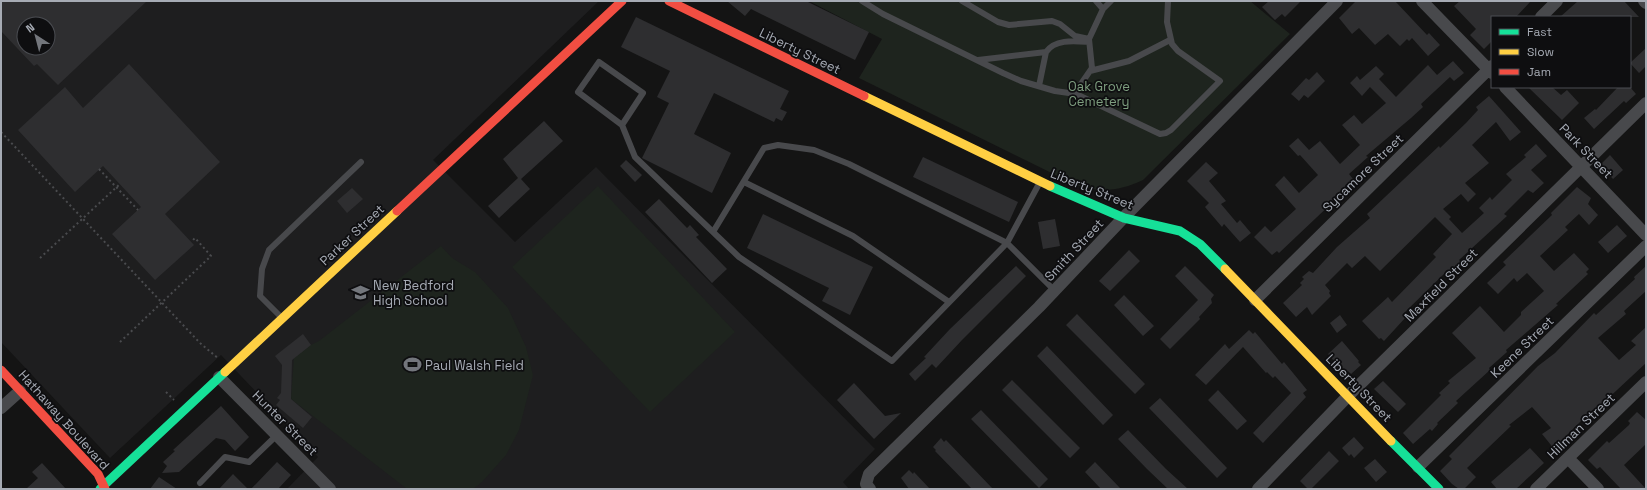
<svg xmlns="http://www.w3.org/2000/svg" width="1647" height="490" font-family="'Space Grotesk',sans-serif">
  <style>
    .built { fill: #1e1e1f; fill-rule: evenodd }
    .green { fill: #1e241e }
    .building { fill: #2e2e30; fill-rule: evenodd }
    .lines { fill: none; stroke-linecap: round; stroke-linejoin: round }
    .path { stroke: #4a4b4e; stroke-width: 2; stroke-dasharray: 2 3; stroke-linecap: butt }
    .lane { stroke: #48494c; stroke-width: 6 }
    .street { stroke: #48494c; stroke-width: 12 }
    .fast { stroke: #16e098; stroke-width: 9 }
    .slow { stroke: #ffcf43; stroke-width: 9 }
    .jam { stroke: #f24e42; stroke-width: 9 }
    .labels { text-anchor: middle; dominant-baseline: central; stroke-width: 3.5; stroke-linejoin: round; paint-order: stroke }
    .street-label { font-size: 13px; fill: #a6abb4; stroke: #0e0e10 }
    .park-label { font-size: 13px; fill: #7e9e7f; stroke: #0e0e10 }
    .poi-label { font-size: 13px; fill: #a6abb4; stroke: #0e0e10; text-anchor: start }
  </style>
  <rect width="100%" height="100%" fill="#141414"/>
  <!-- built -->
  <path class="built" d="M1 1H599L433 160 515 242 596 167 875 449 843 482 849 489H287L318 457 221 355 110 458 1 342ZM24 24H48V48H24Z"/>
  <!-- green -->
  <path class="green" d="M809 1H1250L1290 34 1143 180C1120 191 1100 193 1076 185L859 78 882 39Z
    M598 186 735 332 650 412 512 267Z
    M441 246 452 258 475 272 508 308 526 347 533 375 519 430 506 455 482 482 473 489H407L291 399 294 358 311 345 319 341Z"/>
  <!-- building -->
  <path class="building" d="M1 1H147L58 85 37 64 34 66 1 31ZM24 24H48V48H24Z
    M727 1H806L869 32 855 60 751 9 745 16Z
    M1269 1H1301L1285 17 1282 14 1275 20 1262 7Z
    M1356 1H1395L1427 35 1429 33 1440 45 1428 56 1412 38 1409 41 1407 39 1400 46 1388 34 1375 45 1359 28 1352 34 1339 18Z
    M1460 1H1531L1516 17H1492V41L1484 49 1470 35 1476 29 1454 6Z
    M1578 1H1624L1639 17H1560Z
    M636 17 789 91 780 109 787 112 782 121 776 118 774 122 714 93 694 134 731 153 712 193 642 158 669 103 657 97 670 71 621 47Z
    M1646 48V66L1639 73 1630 63Z
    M1453 61 1464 73 1454 81 1450 77 1421 104 1423 107 1411 118 1366 156 1368 157 1349 174 1353 179 1333 198 1335 200 1279 253 1277 251 1272 255 1254 237 1265 226 1271 232 1296 209 1275 185 1284 176 1299 193 1318 175 1300 155 1298 156 1289 146 1298 138 1309 150 1320 141 1340 164 1360 145 1342 125 1354 115 1362 124 1386 103 1370 87 1362 96 1350 83 1357 76 1360 80 1376 66 1384 74 1379 79 1396 97 1428 65 1437 75Z
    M129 64 220 162 165 214 194 245 155 280 112 234 141 207 103 166 75 192 18 130 65 87 83 108Z
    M1317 72 1325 81 1308 98 1304 95 1299 101 1291 94 1306 78 1309 80Z
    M1528 87H1552L1561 95 1567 90 1579 103 1562 120Z
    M1618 87H1630L1636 94 1626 103 1624 101 1594 129 1584 118 1595 109 1596 110Z
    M1489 96 1521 132 1510 141 1496 122 1472 145 1489 163 1465 183 1476 194 1468 202 1461 194 1443 209 1451 217 1449 219 1462 233 1484 213 1479 208 1490 197 1492 200 1512 180 1506 174 1526 157 1524 155 1536 144 1547 156 1531 170 1544 183 1533 193 1528 190 1504 214 1507 216 1459 260 1461 262 1450 272 1448 270 1403 314 1406 317 1384 341 1381 338 1379 339 1362 321 1388 297 1392 302 1436 257 1433 254 1452 234 1435 217 1380 271 1365 256 1352 268 1347 263 1325 285 1330 291 1329 293 1331 296 1312 315 1307 307 1296 317 1283 303 1302 285 1300 283 1304 279 1302 277 1309 271 1313 273 1337 247 1370 218 1367 214 1439 146 1440 148 1466 123 1478 110 1476 107Z
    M544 121 563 141 521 179 530 189 499 218 488 206 518 178 503 159Z
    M1610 155 1623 170 1613 179 1600 165Z
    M923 157 1018 202 1009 222 913 177Z
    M626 160 642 175 635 182 620 166Z
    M1206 162 1218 173 1209 181 1226 201 1221 204 1237 223 1240 220 1251 233 1240 242 1224 224 1222 227 1205 207 1209 203 1187 181Z
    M1577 187 1591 198 1588 204 1598 215 1589 225 1579 214 1565 227 1568 230 1540 256 1554 271 1574 253 1589 269 1586 272 1588 274 1556 304 1558 305 1506 350 1507 352 1489 368 1490 370 1456 401 1458 403 1437 423 1438 424 1432 431 1430 429 1413 444 1403 433 1441 395 1439 393 1450 383 1448 381 1476 358 1452 333 1480 306 1504 332 1521 315V312L1544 291 1527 273 1517 282 1514 278 1498 294 1487 283 1506 265 1503 262 1552 215 1551 213Z
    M352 188 363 199 347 213 337 201Z
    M659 199 687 228 690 225 699 235 696 237 727 269 712 283 645 212Z
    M763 214 873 267 850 315 822 301 829 288 747 248Z
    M1055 219 1060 246 1043 249 1038 222Z
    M1617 225 1627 236 1608 253 1598 242Z
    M1129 250 1140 261 1110 291 1099 281Z
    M1016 266 1026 276 962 340 936 368 932 364 915 381 909 374 926 358 924 357 950 329Z
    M1185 266 1214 295 1211 299 1212 303 1199 317 1200 319 1170 349 1160 339 1198 300 1175 276Z
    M1646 266V291L1624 311 1626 314 1598 338 1619 360 1636 345 1631 341 1646 327V363L1588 417 1587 415 1562 440 1564 442 1555 450 1542 434 1551 428 1532 407 1509 425 1511 426 1467 468 1476 477 1464 489H1459L1452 484 1440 471 1452 459 1449 456 1538 366 1555 353 1594 313 1596 315 1635 279 1634 277Z
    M1124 295 1154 326 1143 336 1114 305Z
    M1077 314 1145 384 1135 394 1066 325Z
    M1340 315 1347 325 1337 333 1330 323Z
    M1249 330 1253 334 1255 332 1282 364 1284 362 1307 390 1303 393 1306 397 1263 443 1253 433 1291 393 1275 376 1273 378 1267 372 1266 373 1243 347 1206 385 1195 375 1225 344 1229 349Z
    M303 334 311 345 292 360 291 399 312 417 303 428 276 405 280 400 277 398 281 393 282 365 275 356Z
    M1342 341 1359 361 1358 362 1361 365 1351 374 1348 371 1345 374 1328 354Z
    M1047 346 1113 415 1103 425 1037 356Z
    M1012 380 1080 448 1070 458 1002 390Z
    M1383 381 1406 404 1398 412 1374 389Z
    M854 383 885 416 901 413 874 439 837 400Z
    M1218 390 1247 421 1237 430 1208 400Z
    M1160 398 1227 468 1217 478 1149 408Z
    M221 406 249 437 235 451 225 440 216 438 179 472 162 473 167 466 163 462 175 451 173 450Z
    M981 410 1048 479 1039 488 971 419Z
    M1637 412 1646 420V444L1624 465 1646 489H1621L1600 467 1597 469 1588 460 1607 441 1609 443 1629 425 1630 423 1628 421Z
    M1128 430 1166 469 1188 489H1168L1147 469 1118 439Z
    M1354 437 1364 448 1354 458 1351 454 1349 456 1342 448Z
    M941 438 944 442 946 440 993 489H972L935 451 936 450 933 447Z
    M1530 448 1544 463 1516 489H1497L1491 482Z
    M1329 451 1339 461 1311 489H1308L1300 481Z
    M1375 459 1387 472 1376 482 1364 468Z
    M277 462 291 475 278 489H251Z
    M1095 462 1121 489H1101L1085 472Z
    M42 463 66 489H26L38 478 32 472Z
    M909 470 913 474 914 472 930 489H909L901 478Z
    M233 474 248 489H219Z
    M159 477 177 489H150Z"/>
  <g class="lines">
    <!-- path -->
    <path class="path" d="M1 132 200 343 219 359
      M99 169 138 210
      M40 258 120 184
      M120 342 211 256 195 238 191 242
      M166 392 174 400"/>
    <!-- lane -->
    <path class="lane" d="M862 1 883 14 1003 73 1021 81 1055 91 1076 94 1160 134 1166 133 1171 130 1220 81 1178 51 1172 44 1167 22 1168 1
      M962 1 998 22 1009 25 1052 21 1060 24 1075 36 1089 39
      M1096 1 1103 9
      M978 60 1046 52C1055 39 1074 41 1088 42
      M1090 71 1129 61 1170 40
      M1039 86 1046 52
      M1074 94 1092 68 1089 39 1103 9 1111 1
      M622 125 578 92 599 62 643 93 622 125 635 157 739 257 892 361 1007 243 1055 291
      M744 182 853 236 949 302
      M713 232 764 148 778 145 814 150 849 164 1007 243 1040 182
      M281 317 260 296 262 269 269 250 361 162
      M200 483 225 457 249 462 277 435"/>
    <!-- street -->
    <path class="street" d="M1422 1 1492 73
      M1644 1 1646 3
      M1541 17 1557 1
      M1505 87 1646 235
      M1255 300 1492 66
      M219 377 330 489
      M1 408 20 391
      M1568 458 1598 489
      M1418 467 1646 246
      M870 489 866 484 869 474 1039 307 1128 213 1337 1
      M1258 489 1347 397 1646 103
      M1536 489 1646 382"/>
    <!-- fast -->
    <path class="fast" d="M1050 186 1124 218 1180 231 1200 244 1225 269
      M1391 441 1439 489
      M100 489 225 372"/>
    <!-- slow -->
    <path class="slow" d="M864 96 1050 186
      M1225 269 1391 441
      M225 372 397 211"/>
    <!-- jam -->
    <path class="jam" d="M669 1 864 96
      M397 211 622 1
      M1 370 98 474 105 489"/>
  </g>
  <!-- icons -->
  <defs>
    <symbol id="school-bare" viewBox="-9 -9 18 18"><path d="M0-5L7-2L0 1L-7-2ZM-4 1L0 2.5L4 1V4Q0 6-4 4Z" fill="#73767c" stroke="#0e0e10" stroke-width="2.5" paint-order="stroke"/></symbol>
    <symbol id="stadium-bare" viewBox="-9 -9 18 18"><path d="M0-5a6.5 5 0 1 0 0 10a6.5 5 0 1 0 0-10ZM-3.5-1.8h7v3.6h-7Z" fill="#73767c" stroke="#0e0e10" stroke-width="2.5" paint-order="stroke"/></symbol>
  </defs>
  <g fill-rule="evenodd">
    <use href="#school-bare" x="348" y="280" width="25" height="25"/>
    <use href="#stadium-bare" x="400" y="352" width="25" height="25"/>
  </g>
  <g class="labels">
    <!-- street labels -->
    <g class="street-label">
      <text transform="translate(800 51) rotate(26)">Liberty Street</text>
      <text transform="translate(1586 151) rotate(46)">Park Street</text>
      <text transform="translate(1363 173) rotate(-44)">Sycamore Street</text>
      <text transform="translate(1092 189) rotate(22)">Liberty Street</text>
      <text transform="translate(352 235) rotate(-43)">Parker Street</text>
      <text transform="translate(1074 250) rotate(-47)">Smith Street</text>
      <text transform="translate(1441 285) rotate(-45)">Maxfield Street</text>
      <text transform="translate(1522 347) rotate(-44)">Keene Street</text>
      <text transform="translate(1359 388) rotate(46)">Liberty Street</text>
      <text transform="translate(64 420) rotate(48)">Hathaway Boulevard</text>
      <text transform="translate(285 423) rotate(45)">Hunter Street</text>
      <text transform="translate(1581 426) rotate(-44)">Hillman Street</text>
    </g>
    <!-- park labels -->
    <g class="park-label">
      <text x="1099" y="86">Oak Grove<tspan x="1099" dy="15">Cemetery</tspan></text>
    </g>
    <!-- poi labels -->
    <g class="poi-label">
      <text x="373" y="285">New Bedford<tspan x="373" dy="15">High School</tspan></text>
      <text x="425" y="365">Paul Walsh Field</text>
    </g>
  </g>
  <!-- border -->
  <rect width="1647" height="490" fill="none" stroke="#a6abb4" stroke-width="4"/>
  <!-- legend -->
  <rect x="1491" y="16" width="140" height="72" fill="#0e0e10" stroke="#4b4d52"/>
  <rect x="1499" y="29" width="20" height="6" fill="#16e098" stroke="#4b4d52"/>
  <text x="1527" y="36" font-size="12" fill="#a6abb4">Fast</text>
  <rect x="1499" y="49" width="20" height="6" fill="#ffcf43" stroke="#4b4d52"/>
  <text x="1527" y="56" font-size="12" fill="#a6abb4">Slow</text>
  <rect x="1499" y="69" width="20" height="6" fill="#f24e42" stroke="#4b4d52"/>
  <text x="1527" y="76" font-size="12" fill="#a6abb4">Jam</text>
  <!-- north arrow -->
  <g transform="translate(36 36) rotate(324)"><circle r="19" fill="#0e0e10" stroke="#4b4d52"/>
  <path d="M0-3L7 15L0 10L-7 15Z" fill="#73767c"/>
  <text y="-6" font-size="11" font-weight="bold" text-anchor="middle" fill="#a6abb4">N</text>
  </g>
</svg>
